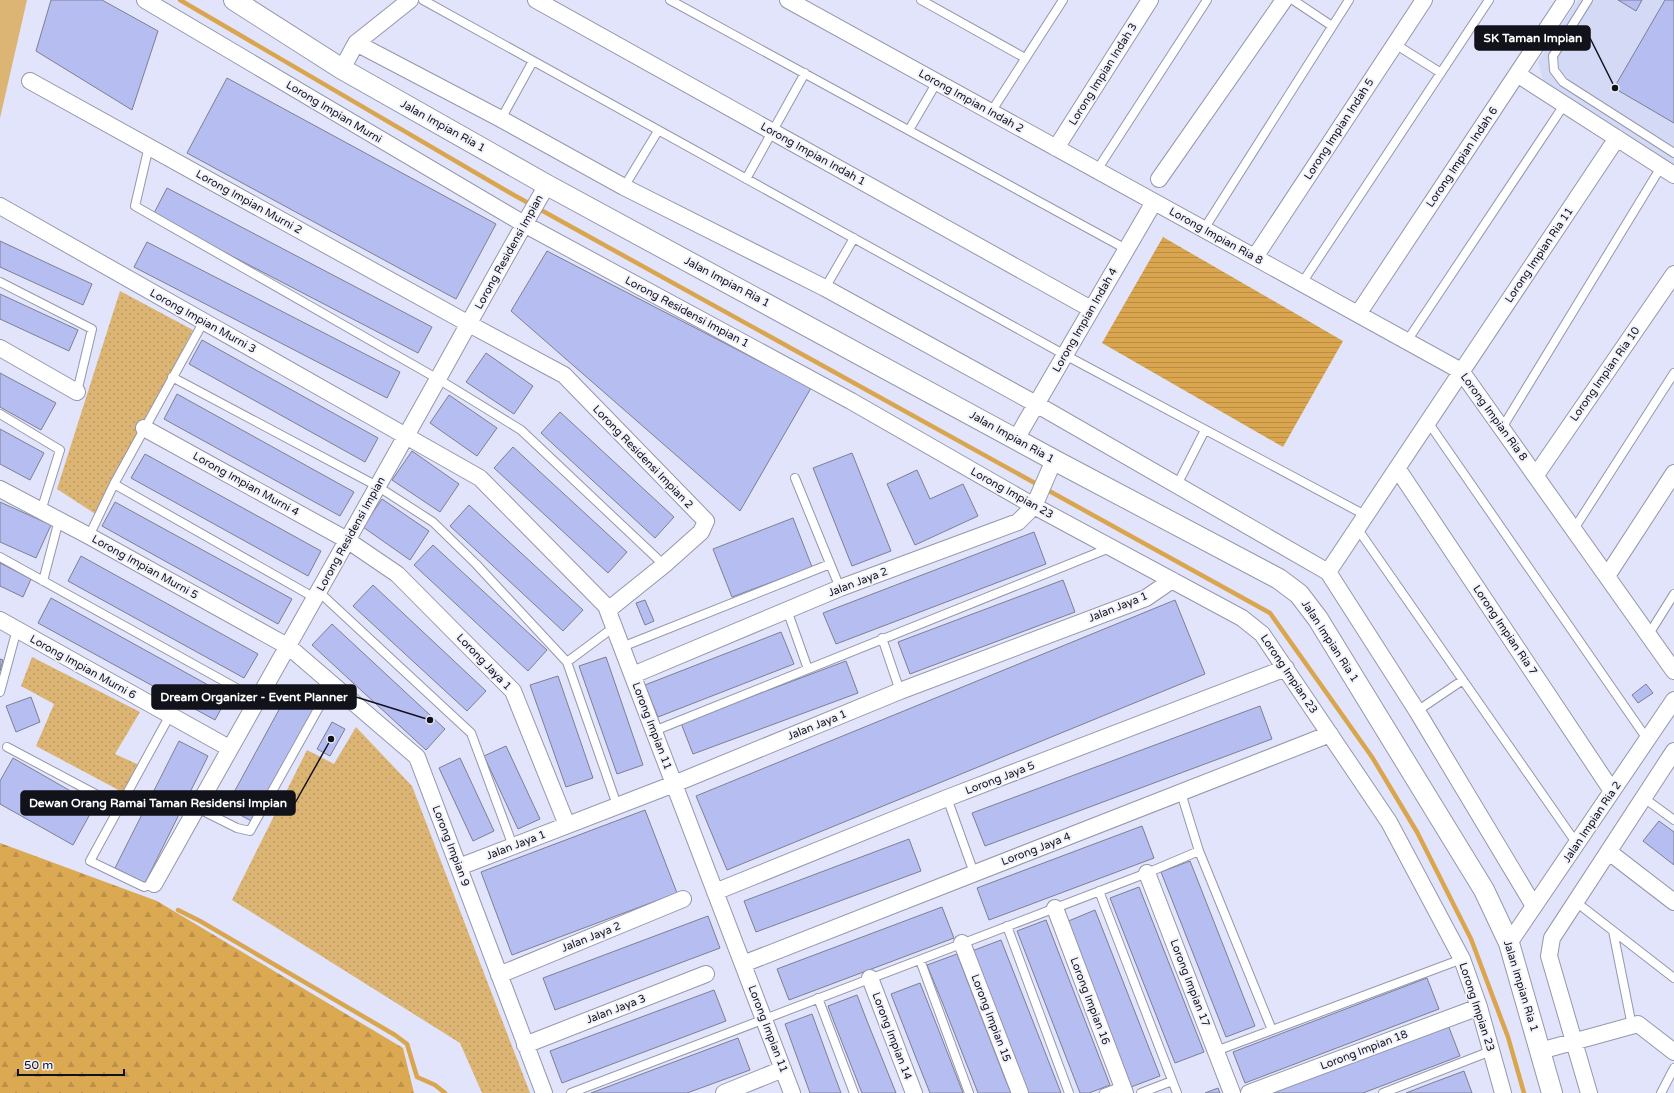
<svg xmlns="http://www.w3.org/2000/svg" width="1674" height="1093" font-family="'Varela Round',sans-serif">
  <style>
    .built { fill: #d4d9f6 }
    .grass { fill: #dcb473 }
    .forest { fill: url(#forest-firs) }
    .park { fill: url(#park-dots) }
    .water { fill: url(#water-rules) }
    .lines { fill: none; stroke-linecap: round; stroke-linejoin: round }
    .stream { stroke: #d9a64f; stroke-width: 4.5 }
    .building { fill: #b6bef1; stroke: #7c7f93 }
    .service-casing { stroke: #9498ac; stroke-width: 10 }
    .minor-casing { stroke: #9498ac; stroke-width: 18 }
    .tertiary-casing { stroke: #9498ac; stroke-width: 22 }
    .service { stroke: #fff; stroke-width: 8 }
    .minor { stroke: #fff; stroke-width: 16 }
    .tertiary { stroke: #fff; stroke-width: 20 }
    .labels { text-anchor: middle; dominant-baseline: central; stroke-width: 4; stroke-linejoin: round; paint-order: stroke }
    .street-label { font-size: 11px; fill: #11121a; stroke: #f1f2fb }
    .leader { fill: none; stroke: #11121a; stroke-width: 1.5 }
    .callout-dot { fill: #11121a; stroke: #f1f2fb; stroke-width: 1.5 }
    .callout { fill: #11121a; stroke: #11121a; stroke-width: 1.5 }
    .callout-label { font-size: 12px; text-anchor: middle; font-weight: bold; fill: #fff }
  </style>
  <defs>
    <pattern id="forest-firs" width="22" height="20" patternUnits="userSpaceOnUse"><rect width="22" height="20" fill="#dca953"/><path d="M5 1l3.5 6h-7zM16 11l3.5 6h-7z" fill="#bc9048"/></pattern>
    <pattern id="park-dots" width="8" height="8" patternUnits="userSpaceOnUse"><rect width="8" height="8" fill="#dcb473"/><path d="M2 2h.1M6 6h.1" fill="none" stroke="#bc9a63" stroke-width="1.8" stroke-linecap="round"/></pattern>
    <pattern id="water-rules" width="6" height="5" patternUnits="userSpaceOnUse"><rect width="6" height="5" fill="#d9a64f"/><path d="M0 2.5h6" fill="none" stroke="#b98e44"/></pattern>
  </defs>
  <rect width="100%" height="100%" fill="#e1e4fa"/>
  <!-- built -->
  <path class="built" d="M1578 0H1674V164L1543 80 1538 62Z"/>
  <!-- grass -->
  <path class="grass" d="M0 0H27L0 118Z"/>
  <!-- forest -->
  <path class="forest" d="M0 843 157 901 403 1048 414 1093H0Z"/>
  <!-- park -->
  <path class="park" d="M120 291 193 330 97 515 57 489Z
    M32 657 140 712 115 754 139 765 126 794 36 746 54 704 21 686Z
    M356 727 412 786 530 1093H482L460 1043 232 900 307 750 334 764Z"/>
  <!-- water -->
  <path class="water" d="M1163 237 1343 341 1283 447 1102 343Z"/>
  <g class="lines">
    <!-- stream -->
    <path class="stream" d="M180 0 512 194 1270 613 1372 757 1417 832 1471 939 1508 1037 1524 1093
      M178 910 200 921 395 1035 407 1044 417 1077 435 1085 445 1093"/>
  </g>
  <!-- building -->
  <path class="building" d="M51 0H102L158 31 132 110 36 51Z
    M1618 0H1642L1636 11Z
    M1665 0H1674V123L1614 88Z
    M227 78 496 224 456 299 187 153Z
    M167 188 432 327 418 353 153 215Z
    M0 241 92 284 83 305 0 267Z
    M147 242 400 372 387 398 134 267Z
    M547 251 811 388 740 511 511 311Z
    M0 294 78 330 69 351 0 319Z
    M202 340 378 438 365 462 189 364Z
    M486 353 533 386 514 414 466 382Z
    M0 373 56 403 41 430 0 407Z
    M177 394 354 492 340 516 164 419Z
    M449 395 497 428 477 456 430 423Z
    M560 412 674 517 655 538 541 433Z
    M0 429 44 453 30 480 0 464Z
    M513 447 627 552 608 573 494 468Z
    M412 451 459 484 440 512 392 480Z
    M852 453 891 551 852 566 813 468Z
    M145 454 321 551 308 576 131 478Z
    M917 470 930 499 963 484 978 516 915 545 887 484Z
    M382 499 429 531 410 560 363 527Z
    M0 502 51 525 36 558 0 542Z
    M115 502 292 599 278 624 102 526Z
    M469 505 583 610 563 631 450 526Z
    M793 518 812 567 732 597 713 549Z
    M1034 532 1046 564 836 644 823 613Z
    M433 545 547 650 528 671 414 565Z
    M81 556 258 654 244 678 68 581Z
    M0 563 31 579 23 597 0 586Z
    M1063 580 1075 612 910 674 898 642Z
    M373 585 486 691 467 711 353 606Z
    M51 598 228 696 215 720 38 623Z
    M645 600 654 621 645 625 636 603Z
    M1175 600 1205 674 727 870 696 796Z
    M332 624 445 729 426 750 312 645Z
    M781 632 794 664 658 717 645 685Z
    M606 657 643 765 617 774 579 666Z
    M0 659 3 660 0 671Z
    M846 661 858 693 693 754 681 723Z
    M558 676 593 778 566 787 530 685Z
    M1646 684 1653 693 1638 703 1632 695Z
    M287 695 314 709 253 822 226 807Z
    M31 697 40 722 16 732 6 706Z
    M1260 706 1272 739 985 846 972 813Z
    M332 722 345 729 330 756 317 749Z
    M179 741 208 756 145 883 115 868Z
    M506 746 540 819 518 829 484 756Z
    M13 758 95 805 73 845 0 804V781Z
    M460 758 494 831 473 841 439 768Z
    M645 810 677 893 512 955 481 872Z
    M1659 821 1674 832V865L1643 841Z
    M1142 826 1154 858 989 920 977 888Z
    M909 839 921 871 756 932 744 901Z
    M1190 861 1255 1026 1226 1037 1161 872Z
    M1139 887 1204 1052 1175 1063 1110 898Z
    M942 907 954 938 789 1000 777 969Z
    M1095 910 1160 1076 1131 1087 1066 922Z
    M708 916 720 948 555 1010 543 978Z
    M1046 920 1110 1085 1089 1093H1080L1017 931Z
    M1001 940 1061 1093H1027L972 951Z
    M957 954 1004 1076 1011 1093H978L943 1004 927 965Z
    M1427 978 1439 1009 1245 1083 1233 1052Z
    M920 983 939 1031 963 1093H930L916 1058 891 994Z
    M714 990 726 1021 562 1083 550 1051Z
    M857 995 867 1021 896 1093H862L834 1022 828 1006Z
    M812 1014 832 1069 841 1093H810L785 1024Z
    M1448 1025 1460 1056 1363 1093H1268Z
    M738 1038 750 1070 687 1093H591Z
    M1464 1071 1472 1093H1406L1432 1083Z
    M1218 1088 1220 1093H1205Z"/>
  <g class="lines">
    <defs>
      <path id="service" d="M423 0 1065 355 1365 515
        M670 0 1126 249
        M921 0 1025 58
        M1293 0 1332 26
        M1588 0 1553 56 1554 70 1563 82 1674 153
        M1395 44 1441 73
        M991 112 1063 0
        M501 119 533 61
        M909 130 937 82
        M149 146 135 206 438 379 521 430 664 565
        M1097 170 1207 0
        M746 179 805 73
        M624 187 658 131
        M1204 229 1349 0
        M0 282 92 329 77 392
        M1302 283 1489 0
        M825 288 854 238
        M1407 341 1564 105
        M172 377 377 486 433 522 476 564 567 662 617 805
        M0 414 60 450 41 511
        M1428 422 1647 739
        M1502 428 1661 167
        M795 478 840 588
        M114 484 315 598
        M1177 485 1205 430
        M1357 528 1577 844
        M1574 529 1674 373
        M89 536 114 484 204 321
        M0 557 258 700
        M43 581 59 520
        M319 592 471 733 513 846
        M787 610 808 669
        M1649 634 1674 594
        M882 638 900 691
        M622 647 830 564
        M567 662 614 627
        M0 692 17 629
        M1417 711 1463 680
        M654 731 1112 547
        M7 747 120 807
        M1181 793 1199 851 1272 1030
        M947 798 974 873
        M1644 798 1674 820
        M197 808 237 828 250 831 332 684
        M154 884 144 887 90 861 170 715
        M1099 891 1177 1093
        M1576 902 1674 978
        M1007 926 1069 1093
        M1613 931 1632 1026
        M920 960 969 1093
        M818 998 854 1093
        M1216 1051 1462 959
        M571 1093 1147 873 1199 851
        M1104 1093 1123 1086
        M1141 1093 1172 1081
        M1383 1093 1491 1051
        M1661 1093 1674 1068"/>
      <path id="minor" d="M145 0 524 224 851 401 1034 506 1242 618 1262 634 1389 822 1462 959 1479 1007 1503 1093
        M536 0 1091 309
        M788 0 1461 371 1674 671
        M356 43 501 119 624 187 825 288 1036 404 1328 572 1417 711 1534 906
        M342 69 356 43 410 0
        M1517 74 1674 175
        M30 81 469 324 564 375 706 521 701 532 664 565 608 610
        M1056 148 1150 0
        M1159 179 1284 0
        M0 206 480 478 606 606 792 1093
        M1255 257 1424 0
        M1358 314 1566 0
        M0 348 77 392
        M144 428 347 540 397 574 513 691 567 825
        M1016 439 1154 202
        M1397 468 1612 791
        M1536 475 1674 274
        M0 489 89 536 289 647 417 757 544 1093
        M1328 572 1617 138
        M1607 576 1674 473
        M0 620 229 748
        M633 675 840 588 1018 522 1034 506 1054 460
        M1609 852 1674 902
        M459 867 674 784 900 691 1146 598 1172 580
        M1147 873 1232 1093
        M154 884C239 734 323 584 407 434 454 351 499 267 547 185
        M715 892 947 798 1286 668
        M1055 908 1125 1093
        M962 943 1020 1093
        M1509 943 1674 700
        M743 964 1330 734
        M499 975 683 899
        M870 978 914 1093
        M525 1045 706 974
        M1540 1051 1638 1024 1674 1052
        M724 1093 783 1069
        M1249 1093 1479 1007
        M1589 1093 1549 956 1552 938 1674 751"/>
      <path id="tertiary" d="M234 0 342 69 547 185 1054 460 1279 579 1299 594 1318 619 1484 890 1509 943 1552 1093"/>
    </defs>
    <!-- service casing -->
    <use href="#service" class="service-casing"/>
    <!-- minor casing -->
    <use href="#minor" class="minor-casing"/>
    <!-- tertiary casing -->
    <use href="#tertiary" class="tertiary-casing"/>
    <!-- service -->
    <use href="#service" class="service"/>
    <!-- minor -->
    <use href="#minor" class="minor"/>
    <!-- tertiary -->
    <use href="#tertiary" class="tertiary"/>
  </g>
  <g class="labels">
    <!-- street labels -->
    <g class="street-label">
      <text transform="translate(1103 74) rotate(-58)">Lorong Impian Indah 3</text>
      <text transform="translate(971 101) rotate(29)">Lorong Impian Indah 2</text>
      <text transform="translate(334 112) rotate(31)">Lorong Impian Murni</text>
      <text transform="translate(443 126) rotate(29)">Jalan Impian Ria 1</text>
      <text transform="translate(1339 129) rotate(-57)">Lorong Impian Indah 5</text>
      <text transform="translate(813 154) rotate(29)">Lorong Impian Indah 1</text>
      <text transform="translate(1462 157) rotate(-56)">Lorong Impian Indah 6</text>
      <text transform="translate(249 202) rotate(29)">Lorong Impian Murni 2</text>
      <text transform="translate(1216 236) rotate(29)">Lorong Impian Ria 8</text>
      <text transform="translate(509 252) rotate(-61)">Lorong Residensi Impian</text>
      <text transform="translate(1539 255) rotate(-56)">Lorong Impian Ria 11</text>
      <text transform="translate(727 282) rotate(28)">Jalan Impian Ria 1</text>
      <text transform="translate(687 312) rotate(28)">Lorong Residensi Impian 1</text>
      <text transform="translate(1085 320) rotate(-60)">Lorong Impian Indah 4</text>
      <text transform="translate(203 321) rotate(29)">Lorong Impian Murni 3</text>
      <text transform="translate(1605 374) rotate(-55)">Lorong Impian Ria 10</text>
      <text transform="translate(1494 417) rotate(54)">Lorong Impian Ria 8</text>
      <text transform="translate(1012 437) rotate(29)">Jalan Impian Ria 1</text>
      <text transform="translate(643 457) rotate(46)">Lorong Residensi Impian 2</text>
      <text transform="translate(246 484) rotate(29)">Lorong Impian Murni 4</text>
      <text transform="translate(1012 493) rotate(29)">Lorong Impian 23</text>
      <text transform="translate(351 534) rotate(-61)">Lorong Residensi Impian</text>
      <text transform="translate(145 567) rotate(29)">Lorong Impian Murni 5</text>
      <text transform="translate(858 582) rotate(-21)">Jalan Jaya 2</text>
      <text transform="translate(1118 607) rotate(-22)">Jalan Jaya 1</text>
      <text transform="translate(1505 630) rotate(56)">Lorong Impian Ria 7</text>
      <text transform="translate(1330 641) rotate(57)">Jalan Impian Ria 1</text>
      <text transform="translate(484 662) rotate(46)">Lorong Jaya 1</text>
      <text transform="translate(83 667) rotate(29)">Lorong Impian Murni 6</text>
      <text transform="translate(1289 674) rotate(56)">Lorong Impian 23</text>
      <text transform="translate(817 725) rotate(-22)">Jalan Jaya 1</text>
      <text transform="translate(652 726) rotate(69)">Lorong Impian 11</text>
      <text transform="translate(1000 778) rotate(-21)">Lorong Jaya 5</text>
      <text transform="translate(1592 822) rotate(-56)">Jalan Impian Ria 2</text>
      <text transform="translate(516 845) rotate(-21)">Jalan Jaya 1</text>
      <text transform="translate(451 846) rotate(69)">Lorong Impian 9</text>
      <text transform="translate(1036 849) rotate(-21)">Lorong Jaya 4</text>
      <text transform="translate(591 937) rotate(-22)">Jalan Jaya 2</text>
      <text transform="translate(1190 983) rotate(69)">Lorong Impian 17</text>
      <text transform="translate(1521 986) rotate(73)">Jalan Impian Ria 1</text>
      <text transform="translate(1090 1001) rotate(69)">Lorong Impian 16</text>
      <text transform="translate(1477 1007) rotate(72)">Lorong Impian 23</text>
      <text transform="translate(616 1009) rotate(-21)">Jalan Jaya 3</text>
      <text transform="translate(991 1018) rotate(69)">Lorong Impian 15</text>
      <text transform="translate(768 1029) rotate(69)">Lorong Impian 11</text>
      <text transform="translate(892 1036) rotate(69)">Lorong Impian 14</text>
      <text transform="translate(1364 1050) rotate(-21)">Lorong Impian 18</text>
    </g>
  </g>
  <!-- callouts -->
  <path class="leader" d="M1615 88L1590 38M430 720L356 697M331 739L295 803"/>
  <g class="callout-dot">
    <circle cx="1615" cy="88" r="4"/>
    <circle cx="430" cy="720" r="4"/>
    <circle cx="331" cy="739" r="4"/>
  </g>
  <g class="callout">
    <rect x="1475" y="26" width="115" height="24" rx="4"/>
    <rect x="152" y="685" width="204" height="24" rx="4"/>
    <rect x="21" y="791" width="274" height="24" rx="4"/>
  </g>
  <g class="callout-label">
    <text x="1533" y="42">SK Taman Impian</text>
    <text x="254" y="701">Dream Organizer - Event Planner</text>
    <text x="158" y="807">Dewan Orang Ramai Taman Residensi Impian</text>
  </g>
  <!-- scale -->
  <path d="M18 1069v6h106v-6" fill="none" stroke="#11121a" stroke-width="2"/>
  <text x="24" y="1069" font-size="12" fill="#11121a" stroke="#f1f2fb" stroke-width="3" paint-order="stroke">50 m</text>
</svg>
